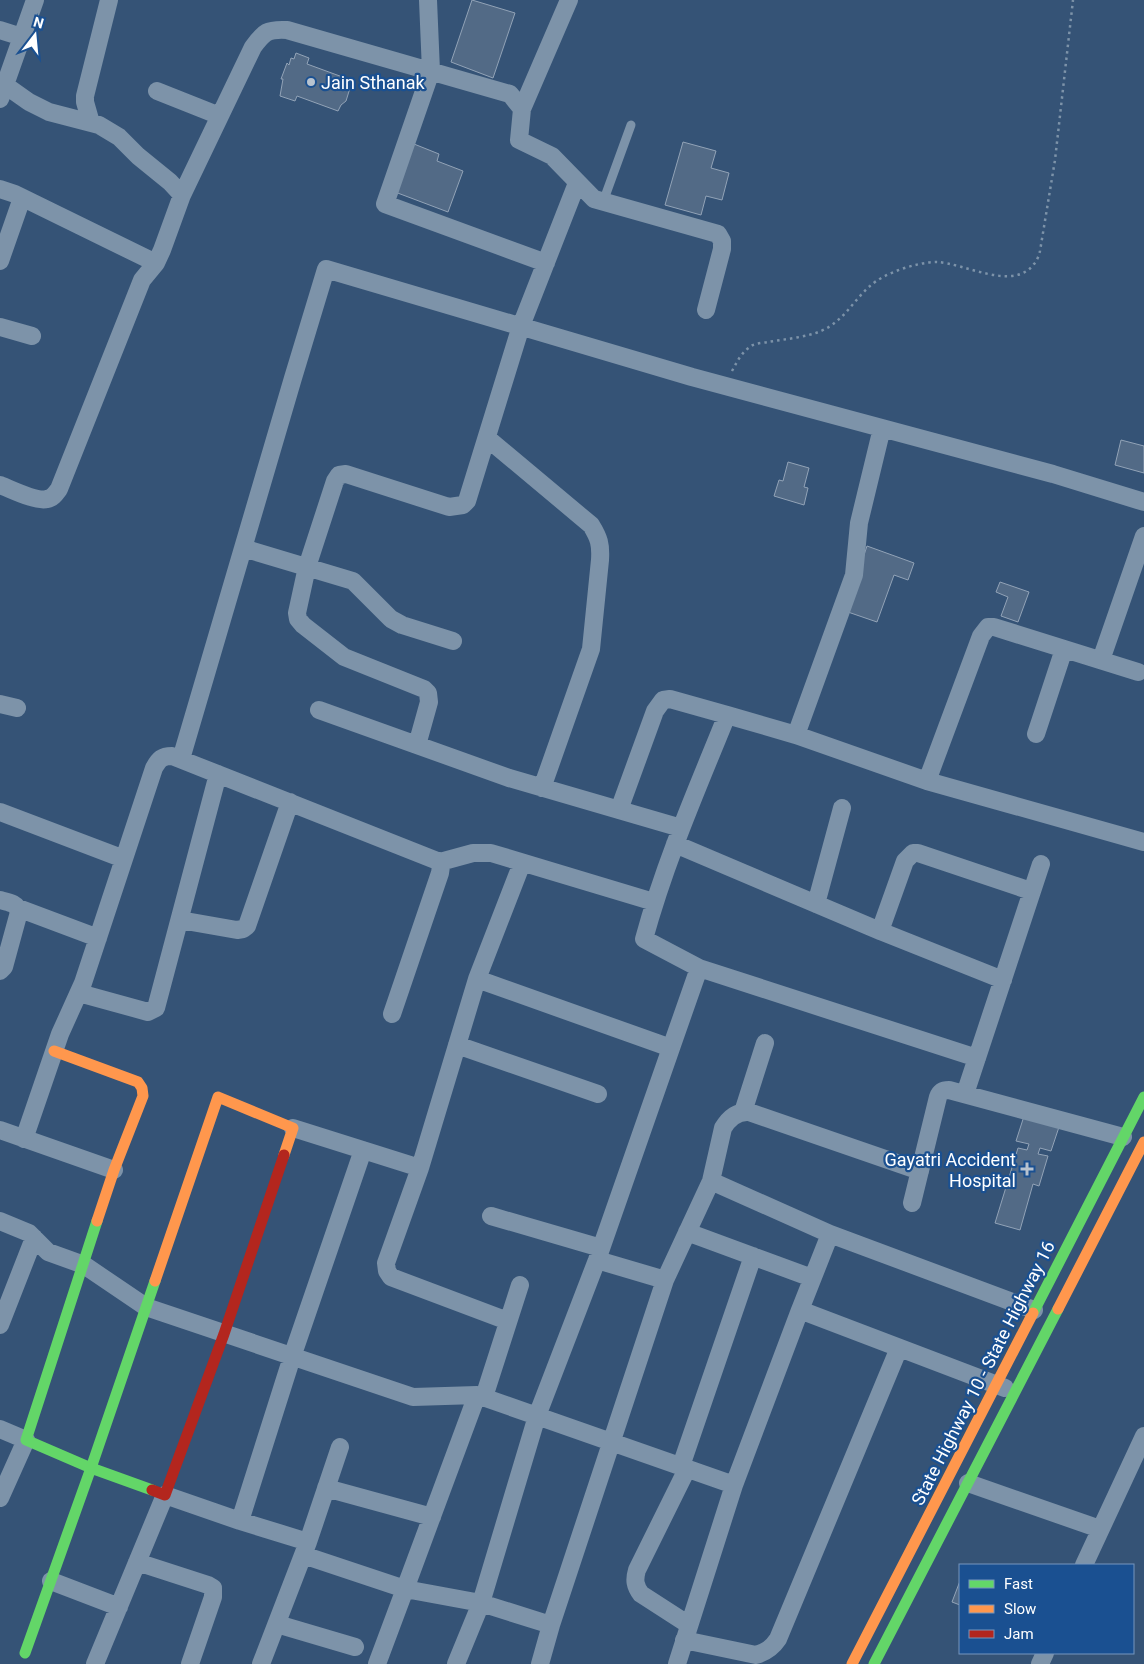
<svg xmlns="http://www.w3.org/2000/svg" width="1144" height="1664" font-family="Roboto,sans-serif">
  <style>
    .building { fill: #526a86; stroke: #92a3b7 }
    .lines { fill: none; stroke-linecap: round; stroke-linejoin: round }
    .path { stroke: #7d93a9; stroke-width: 2.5; stroke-dasharray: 2.5 4; stroke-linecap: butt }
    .lane { stroke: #7d93a9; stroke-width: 9 }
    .street { stroke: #7d93a9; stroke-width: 18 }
    .fast { stroke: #63d668; stroke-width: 11 }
    .slow { stroke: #ff974d; stroke-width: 11 }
    .jam { stroke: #b3261e; stroke-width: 11 }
    .poi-dot { fill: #b8c3cf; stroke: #1a5091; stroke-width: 2 }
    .labels { text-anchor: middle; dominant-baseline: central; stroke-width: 4.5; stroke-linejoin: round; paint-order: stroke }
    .poi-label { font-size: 18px; fill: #fff; stroke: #1a5091; text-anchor: start }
    .street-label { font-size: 18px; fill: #fff; stroke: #1a5091 }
  </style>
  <rect width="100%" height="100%" fill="#355376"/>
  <!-- building -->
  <path class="building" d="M472 0 515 13 493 78 451 62Z
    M296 53 309 58 307 64 348 79 350 88 346 101 341 105 338 111 297 96 295 101 280 96 283 79H281L287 63 289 65 291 58 294 59Z
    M683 142 716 151 711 168 729 173 722 200 706 196 701 215 665 205Z
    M414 144 439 154 437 161 463 171 448 212 395 192Z
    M1121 440 1144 446V473L1115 465Z
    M788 462 809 468 804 487 808 488 804 505 774 496 779 480 783 481Z
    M867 546 914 563 908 580 894 575 877 622 845 611Z
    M1000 582 1029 592 1018 622 1001 616 1008 597 996 592Z
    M1025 1113 1060 1124 1051 1151 1040 1148 1038 1154 1048 1156 1039 1186 1033 1184 1020 1230 995 1223 1018 1148 1027 1150 1029 1144 1016 1141Z
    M960 1581V1605L952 1602Z"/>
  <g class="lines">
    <!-- path -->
    <path class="path" d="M732 371C737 362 741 353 750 347 754 343 762 343 768 342 785 339 812 337 827 328 845 318 855 299 870 286 884 273 917 262 937 262 964 263 1013 292 1034 264 1037 261 1039 255 1040 251L1055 160 1073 0"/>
    <!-- lane -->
    <path class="lane" d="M603 202 631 125"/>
    <!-- street -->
    <path class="street" d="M428 0 431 71 385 204 546 263
      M0 30 22 37
      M157 91 220 116
      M0 99 35 0
      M522 109 569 0
      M91 123 85 102V96L109 0
      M0 189 15 194 156 263
      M182 195 253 47C264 32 267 29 287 30L510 94 522 109 519 140 552 156 594 199 718 234 722 241V249L706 310
      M0 261 22 198
      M0 327 32 336
      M487 438 591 525C599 538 601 544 600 560L591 649 542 788
      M0 485C11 489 36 502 47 499 53 498 56 493 59 489L142 280 156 263 162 250 182 195 170 182 138 156 119 137 99 125 49 112 29 102 5 85
      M243 548 353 581 391 619 402 625 453 641
      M1101 660 1144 536
      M0 704 17 708
      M319 710 509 778 681 828
      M1036 734 1064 649
      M796 735 854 575 859 523 882 428
      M417 745 429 702 428 693 424 689 344 657 303 625 298 619 297 613 307 567 335 481 339 475 346 474 449 507 463 505 467 501 521 326 577 183
      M181 759 293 378 326 269 692 377 1053 474 1144 502
      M927 781 981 636 988 627H994L1138 672
      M619 810 655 711 663 700 670 699 727 715
      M0 812 124 859
      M675 844 880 931 1003 980
      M0 900C8 902 17 903 19 912L4 967 0 971
      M816 904 842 808
      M18 908 98 938
      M180 920 237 930 243 929 247 926 290 802
      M880 931 905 861 913 853H918L1031 891
      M699 968 977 1058
      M477 979 522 863
      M79 993 148 1012 156 1008 218 774
      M392 1014 440 873 441 866 440 862
      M457 1045 598 1094
      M671 1048 699 968 644 939C665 862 697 789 727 715L796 735 927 781 1144 842
      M965 1094 1041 864
      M743 1112 765 1043
      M0 1130 114 1170
      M24 1139 60 1034 83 983 154 768C159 759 162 756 172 756L435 860 440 862 473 853H491L654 902
      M420 1168 386 1263 387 1271 391 1277 508 1321
      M711 1181 723 1128C729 1118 737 1111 749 1112L920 1171
      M912 1203 938 1097C940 1091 943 1090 949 1090L1123 1137
      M491 1216 601 1248
      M0 1221 29 1233 48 1252 84 1265 146 1307 413 1397 477 1395 537 1416 597 1260 671 1048 477 979 420 1168 293 1128
      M687 1232 812 1278
      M830 1234 1034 1310
      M597 1260 665 1280 711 1181 830 1234 800 1310
      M0 1325 34 1238
      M477 1395 405 1589 481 1603 537 1416 734 1485 800 1310 1005 1388
      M484 1397 520 1285
      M0 1429 26 1440 0 1498
      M681 1466 753 1256
      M687 1469 637 1570C634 1580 635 1586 641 1594L689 1625
      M968 1483 1100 1529
      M326 1488 432 1517
      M240 1521 292 1357 363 1150
      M308 1542 340 1447
      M137 1562 208 1585 213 1588V1597L190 1664
      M1084 1565 1144 1436
      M51 1581 119 1607
      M277 1624 355 1647
      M684 1640 756 1655C766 1652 772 1648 778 1639L899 1348
      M95 1664 165 1495 240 1521 308 1542 303 1555
      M261 1664 303 1555 405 1589 377 1664
      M456 1664 481 1603 551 1625 665 1280
      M540 1664 551 1625
      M677 1664 734 1485
      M1040 1664 1045 1653"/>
    <!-- fast -->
    <path class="fast" d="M97 1221 26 1440 91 1468 152 1490
      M1033 1313 1144 1097
      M25 1653 91 1468 155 1281
      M874 1664 1058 1309"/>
    <!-- slow -->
    <path class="slow" d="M54 1051 138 1082 142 1088 143 1096 114 1170 97 1221
      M155 1281 218 1097 293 1128 284 1155
      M1058 1309 1144 1142
      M852 1664 1033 1313"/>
    <!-- jam -->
    <path class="jam" d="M152 1490 165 1495 224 1334 284 1155"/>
  </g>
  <!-- markers -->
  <g class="poi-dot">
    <circle cx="311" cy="82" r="5"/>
    <path d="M1024.5 1161.5h5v5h5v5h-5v5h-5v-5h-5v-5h5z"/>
  </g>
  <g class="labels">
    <!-- poi labels -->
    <g class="poi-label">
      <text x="321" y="82">Jain Sthanak</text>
      <text x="1016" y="1159" text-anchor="end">Gayatri Accident<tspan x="1016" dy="21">Hospital</tspan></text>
    </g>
    <!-- street labels -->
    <g class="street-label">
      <text transform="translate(983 1373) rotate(-63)">State Highway 10 - State Highway 16</text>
    </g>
  </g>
  <!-- legend -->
  <rect x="959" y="1564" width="175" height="90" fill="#1a5091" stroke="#7696bd"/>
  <rect x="969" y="1580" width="25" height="8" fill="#63d668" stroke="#7696bd"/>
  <text x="1004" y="1589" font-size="15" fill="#ffffff">Fast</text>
  <rect x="969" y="1605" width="25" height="8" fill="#ff974d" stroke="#7696bd"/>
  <text x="1004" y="1614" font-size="15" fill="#ffffff">Slow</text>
  <rect x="969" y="1630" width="25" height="8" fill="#b3261e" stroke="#7696bd"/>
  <text x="1004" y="1639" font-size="15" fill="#ffffff">Jam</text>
  <!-- north arrow -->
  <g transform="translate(35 35) rotate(16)" stroke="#1a5091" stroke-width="4" paint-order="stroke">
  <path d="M0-4L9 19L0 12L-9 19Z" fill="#ffffff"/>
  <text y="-8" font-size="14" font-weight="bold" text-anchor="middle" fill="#ffffff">N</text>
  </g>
</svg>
